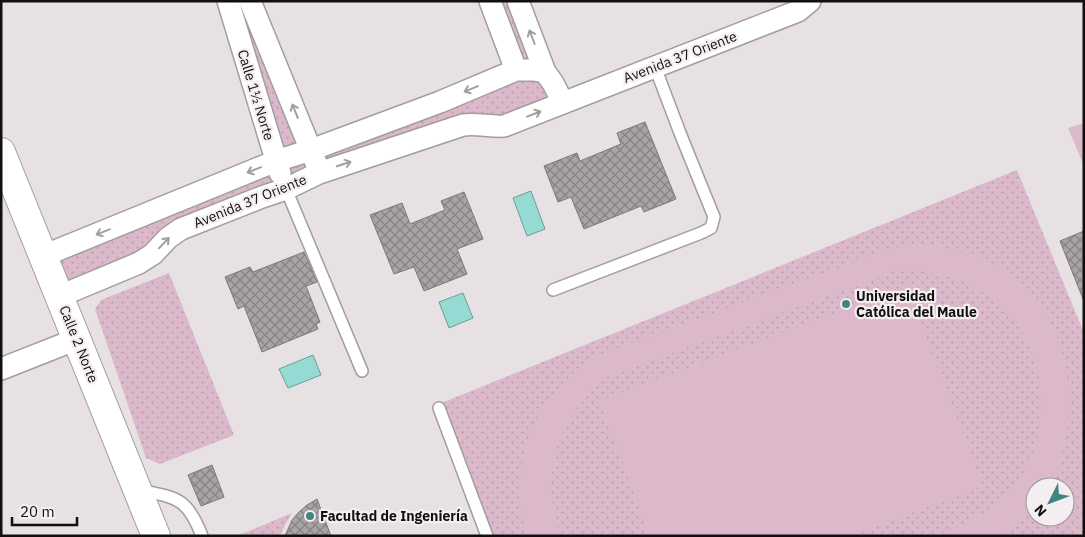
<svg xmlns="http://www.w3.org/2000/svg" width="1085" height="537" font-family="'IBM Plex Sans',sans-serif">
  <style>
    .grass { fill: url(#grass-dots); fill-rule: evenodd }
    .pitch { fill: #dbb9cb }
    .water { fill: #95dad3; stroke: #6d9d98 }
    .building { fill: url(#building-cross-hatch); stroke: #7c777a }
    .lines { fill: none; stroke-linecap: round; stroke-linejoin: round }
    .lane-casing { stroke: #a39da0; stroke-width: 14 }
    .street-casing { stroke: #a39da0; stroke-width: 24 }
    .secondary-casing { stroke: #a39da0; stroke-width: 30 }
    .lane { stroke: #fff; stroke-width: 11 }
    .street { stroke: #fff; stroke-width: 21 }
    .secondary { stroke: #fff; stroke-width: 28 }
    .oneway { stroke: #a09f9f }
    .poi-dot { fill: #408680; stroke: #f4eef1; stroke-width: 2 }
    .labels { text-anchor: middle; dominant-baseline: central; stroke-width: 4.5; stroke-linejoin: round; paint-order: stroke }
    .street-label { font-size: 14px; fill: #110f10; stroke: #f4eef1 }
    .poi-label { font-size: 14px; font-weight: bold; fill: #110f10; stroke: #f4eef1; text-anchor: start }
  </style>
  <defs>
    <pattern id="grass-dots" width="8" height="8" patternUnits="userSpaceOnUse" patternTransform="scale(1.25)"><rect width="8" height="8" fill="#dbb9cb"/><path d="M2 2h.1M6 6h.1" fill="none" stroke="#bb9ead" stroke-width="1.8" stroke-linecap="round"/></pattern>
    <pattern id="building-cross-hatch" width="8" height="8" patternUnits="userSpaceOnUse" patternTransform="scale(1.25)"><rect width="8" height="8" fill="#a8a3a5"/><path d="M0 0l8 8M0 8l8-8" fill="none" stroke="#878385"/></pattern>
  </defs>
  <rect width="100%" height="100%" fill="#e7e1e4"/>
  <!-- grass -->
  <path class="grass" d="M230 1H250L311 150 516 70 490 1H518L559 94 494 127 319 173 60 296 43 256 289 159Z
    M1017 170 1084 333V536H484L434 406ZM1035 487H1065V517H1035Z
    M169 273 234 435 160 464 146 458 95 309 101 300Z
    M292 513 285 525 280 536H237Z"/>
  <!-- pitch -->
  <path class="pitch" d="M1084 123V166L1068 128Z
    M914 245C944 246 971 251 998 266 1073 307 1085 416 1050 487H1035V505L1025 517 1007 530 997 536H935C961 526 984 516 1004 497 1060 443 1052 345 991 298 964 277 932 270 898 270L609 376C556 419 540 470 560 536H527C511 483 524 421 564 382 574 372 586 363 598 355L892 248Z
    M907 286 983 486 851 536H650L599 401Z"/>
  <!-- water -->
  <path class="water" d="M531 191 545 229 527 236 513 198Z
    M463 293 473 318 449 328 439 302Z
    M313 355 321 375 288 388 279 369Z"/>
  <!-- building -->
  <path class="building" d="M645 122 676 199 644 212 641 206 584 229 571 197 558 202 544 166 577 153 580 161 621 144 617 133Z
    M464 192 483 239 457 249 467 274 424 291 414 267 394 274 370 215 402 203 410 224 445 210 441 201Z
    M1084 231V299H1083L1060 241Z
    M304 252 317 282 306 286 320 322 316 324 318 329 262 352 244 306 238 309 225 277 250 267 253 272Z
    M212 465 224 497 201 506 188 475Z
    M317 499 331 536H285L292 520 299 512 307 505Z"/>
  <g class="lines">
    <defs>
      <path id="lane" d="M286 189 362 371
        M553 290 701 233 711 228 714 217 680 133 655 67
        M439 408 487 536
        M139 490C177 498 187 497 202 536"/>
      <path id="street" d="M228 1 280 173
        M250 1 316 163
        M490 1 516 70
        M518 1 545 72 553 83 563 103
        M43 256 276 161 311 150 440 102 516 70H534L545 72
        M60 296 139 263 153 254 168 238 181 229 262 197 286 189 319 173 463 125C477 123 490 127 504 126L798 11 810 1
        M1 369 77 339"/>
      <path id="secondary" d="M1 152 156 536"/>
    </defs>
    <!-- lane casing -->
    <use href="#lane" class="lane-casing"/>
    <!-- street casing -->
    <use href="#street" class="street-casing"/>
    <!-- secondary casing -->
    <use href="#secondary" class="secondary-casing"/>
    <!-- lane -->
    <use href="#lane" class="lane"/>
    <!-- street -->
    <use href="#street" class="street"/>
    <!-- secondary -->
    <use href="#secondary" class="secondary"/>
  </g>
  <!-- one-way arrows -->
  <defs><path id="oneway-shaft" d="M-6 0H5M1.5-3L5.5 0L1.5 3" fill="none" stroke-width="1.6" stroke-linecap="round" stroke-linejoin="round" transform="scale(1.25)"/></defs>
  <g class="oneway">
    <use href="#oneway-shaft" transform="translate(532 37) rotate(-111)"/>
    <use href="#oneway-shaft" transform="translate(471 89) rotate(158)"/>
    <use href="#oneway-shaft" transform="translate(295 111) rotate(-112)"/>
    <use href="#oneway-shaft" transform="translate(534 114) rotate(-21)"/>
    <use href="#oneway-shaft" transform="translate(344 164) rotate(-18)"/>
    <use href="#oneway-shaft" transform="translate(254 170) rotate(158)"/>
    <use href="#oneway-shaft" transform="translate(103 232) rotate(158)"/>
    <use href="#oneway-shaft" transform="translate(164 243) rotate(-46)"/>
  </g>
  <!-- markers -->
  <g class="poi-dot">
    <circle cx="846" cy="304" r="5"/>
    <circle cx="310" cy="516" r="5"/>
  </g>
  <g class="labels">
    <!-- street labels -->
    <g class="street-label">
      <text transform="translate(680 57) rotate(-21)">Avenida 37 Oriente</text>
      <text transform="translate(256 95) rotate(73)">Calle 1½ Norte</text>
      <text transform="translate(250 201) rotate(-22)">Avenida 37 Oriente</text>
      <text transform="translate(79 344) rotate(68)">Calle 2 Norte</text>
    </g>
    <!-- poi labels -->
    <g class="poi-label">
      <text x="856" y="296">Universidad<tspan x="856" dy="16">Católica del Maule</tspan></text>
      <text x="320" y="516">Facultad de Ingeniería</text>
    </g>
  </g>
  <!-- border -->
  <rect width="1085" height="537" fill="none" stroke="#110f10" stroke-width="5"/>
  <!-- north arrow -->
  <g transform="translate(1050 502) rotate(228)"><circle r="24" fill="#f4eef1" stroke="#999597"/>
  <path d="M0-4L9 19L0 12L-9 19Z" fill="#408680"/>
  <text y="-8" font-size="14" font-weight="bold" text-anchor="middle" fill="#110f10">N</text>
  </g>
  <!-- scale -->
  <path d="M12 517v8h65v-8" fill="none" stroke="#110f10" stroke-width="2.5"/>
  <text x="20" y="517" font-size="15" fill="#110f10" stroke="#f4eef1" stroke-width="4" paint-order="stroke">20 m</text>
</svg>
